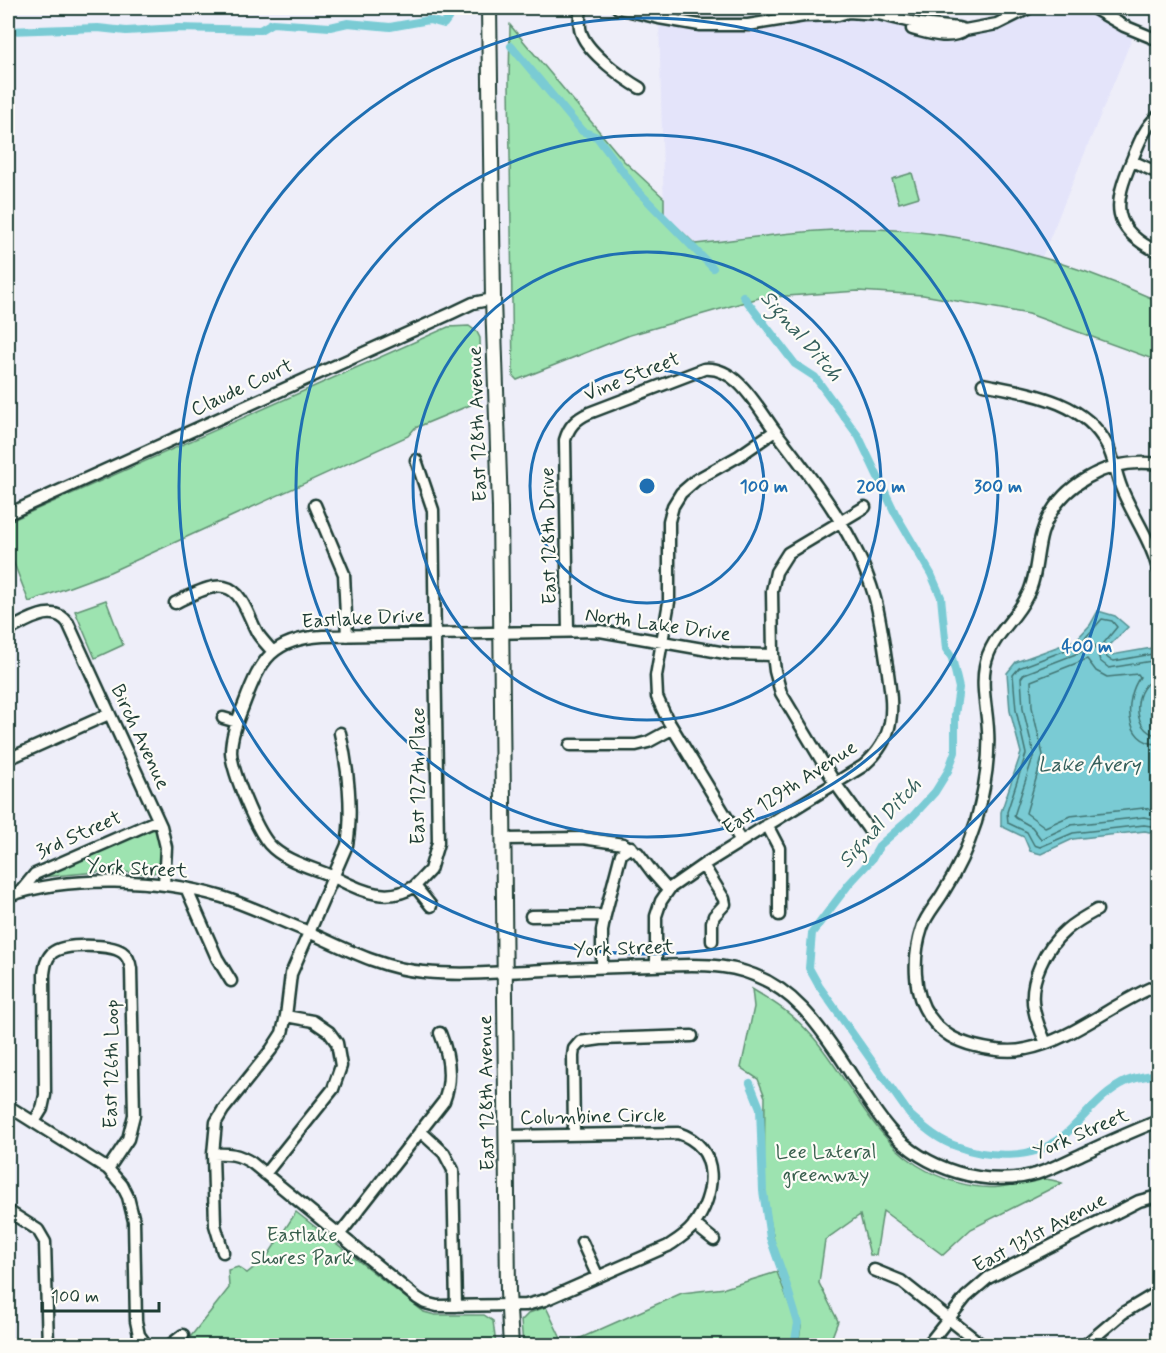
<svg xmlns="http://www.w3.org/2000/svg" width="1166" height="1353" font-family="Mynerve,sans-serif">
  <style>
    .built { fill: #e4e4fa }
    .green { fill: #9de3b0; stroke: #5e9072; stroke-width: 1.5 }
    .water { fill: #7acbd4; stroke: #569294; stroke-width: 1.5 }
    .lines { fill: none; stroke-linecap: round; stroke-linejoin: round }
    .shore { stroke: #437674; stroke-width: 1.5 }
    .canal { stroke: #7acbd4; stroke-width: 8 }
    .minor-casing { stroke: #1f3d34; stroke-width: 15 }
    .major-casing { stroke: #1f3d34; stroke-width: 18 }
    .minor { stroke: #fdfcf7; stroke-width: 10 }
    .major { stroke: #fdfcf7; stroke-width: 14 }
    .ring { fill: none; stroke: #1f6fb2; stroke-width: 3 }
    .labels { text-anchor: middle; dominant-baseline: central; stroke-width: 4.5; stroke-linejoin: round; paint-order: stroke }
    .street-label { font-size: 20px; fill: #1f3d34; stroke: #fdfcf7 }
    .park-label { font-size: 20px; fill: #385e4d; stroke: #fdfcf7 }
    .water-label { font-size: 21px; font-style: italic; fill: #36605c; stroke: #fdfcf7 }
    .centre { fill: #1f6fb2; stroke: #fdfcf7; stroke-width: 3 }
    .ring-label { font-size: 18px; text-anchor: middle; font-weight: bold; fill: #1f6fb2; stroke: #fdfcf7; stroke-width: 4.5; stroke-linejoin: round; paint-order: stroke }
  </style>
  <rect width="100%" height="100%" fill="#eeeef9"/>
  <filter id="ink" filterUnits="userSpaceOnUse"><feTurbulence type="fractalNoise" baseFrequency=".0167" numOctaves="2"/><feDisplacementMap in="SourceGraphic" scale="12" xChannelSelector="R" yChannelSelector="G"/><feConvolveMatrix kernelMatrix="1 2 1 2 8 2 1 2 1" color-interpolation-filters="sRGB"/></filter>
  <g filter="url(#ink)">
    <!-- built -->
    <path class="built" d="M1029 8H1093L1135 31 1042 257 957 238 901 231 861 229 798 231 695 244 664 214 659 18 700 25 838 15 847 18 877 21 927 33 955 35Z"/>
    <!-- green -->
    <path class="green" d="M510 25 624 161 664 198V214L695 244C750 238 804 230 859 229 959 228 1068 260 1158 301V361L1029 314 923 295 858 291 759 298 630 335 517 380 513 376 509 83Z
      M912 173 919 197 899 203 892 179Z
      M469 326 477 332 480 338 481 392 480 399 475 403 415 428 408 436 110 572 29 602 8 548V522L448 327Z
      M106 600 123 645 95 658 75 611Z
      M149 829 156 830C163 842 161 856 160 869L152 874 108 871 43 877V875Z
      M752 989C776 1003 795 1016 813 1037 849 1079 869 1133 917 1165 939 1179 973 1190 1000 1187 1025 1184 1036 1173 1062 1183L971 1229 943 1255 883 1211 876 1255H870L860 1215 825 1240 819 1283 838 1321 829 1345H798L801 1326 774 1241 764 1187 765 1097 758 1079 741 1068 754 1007Z
      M296 1212 424 1312 435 1315H484L493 1321 496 1345H184L229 1288 228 1270 238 1267 247 1273 267 1257Z
      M777 1272 797 1324 793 1345H565L682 1293 725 1288Z
      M546 1307 564 1345H523L521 1321 529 1313Z"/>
    <!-- water -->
    <path class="water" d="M1098 611 1115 616 1128 627 1109 646 1112 655 1158 647V687L1153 699 1152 715 1158 725V834L1145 831 1073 839 1041 854 1030 851 1024 837 1001 826V812L1021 753 1010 711 1007 673 1016 662 1076 640 1090 625Z"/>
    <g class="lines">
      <!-- shore -->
      <path class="shore" d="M1158 653 1114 661C1106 660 1103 652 1103 644L1117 627 1112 621 1102 619 1079 645 1019 668 1013 675 1016 710 1026 754 1007 812 1008 823 1027 832 1034 845 1040 847 1073 833 1144 825 1158 827
        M1158 660 1109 668 1100 661 1095 645 1092 643 1081 652 1024 674 1021 678 1023 709 1034 754 1014 816 1016 818 1032 827 1041 839 1071 825 1144 817 1158 820
        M1158 679C1132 681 1130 733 1158 735
        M1158 744C1124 743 1124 699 1140 677L1138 674 1107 677 1096 671 1087 659 1031 681 1032 707 1043 755 1026 813 1045 827 1070 816 1144 808 1158 811"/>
      <!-- canal -->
      <path class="canal" d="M8 31 98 28 126 31 178 28 260 30 272 23 330 27 348 23 390 27 429 20 444 24 452 13 471 12
        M511 46 582 131 597 137 636 189 713 268
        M743 296 795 364 815 377 859 437 895 513 931 574 941 597 946 649 952 658 959 688 955 715V752L948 771 935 792 913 816 880 845 872 859 849 884 812 933 809 968 819 986 910 1115C924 1127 938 1140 956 1146 988 1158 1033 1160 1061 1138 1084 1119 1099 1094 1127 1081 1137 1077 1148 1076 1158 1074
        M750 1083 760 1108 763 1191 770 1238 787 1286
        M788 1290 798 1323 794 1346"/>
      <defs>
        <path id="minor" d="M581 8C580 16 578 27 582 35 589 53 624 79 640 88
          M618 8 659 18 700 25H748L804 16 838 15 848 12 878 14 920 24 958 28 965 30 997 24 1029 8
          M1093 8 1124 26 1158 40
          M912 29C928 33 950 41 965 30
          M1158 116C1144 128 1139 143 1132 160 1113 204 1110 229 1158 252
          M1132 161 1158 173
          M983 384C1027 393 1084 400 1107 445 1115 460 1116 478 1124 494 1135 519 1151 541 1158 569
          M416 460 433 510 438 843 430 870 415 886 431 906
          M1158 464C1110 457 1057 484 1042 533 1036 553 1037 578 1027 596 1015 621 990 637 985 666 981 688 987 709 988 730 990 761 984 792 976 822 968 847 957 871 943 893 936 905 926 915 922 928 913 955 912 994 930 1017 942 1034 956 1041 975 1046 991 1050 1010 1053 1026 1049 1073 1040 1114 1002 1158 985
          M315 505 344 574 347 636
          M865 507 788 553 776 572 772 591 773 655 775 671 781 693 835 783 869 830
          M8 514 452 313 473 303 493 299
          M175 603C187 597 201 589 214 587 242 582 247 616 258 634 262 640 268 646 273 652
          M8 630C26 622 53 602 68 623L161 826 166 847 164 885
          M568 631 565 440C569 426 576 419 589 413L704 369C738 366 758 409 776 432 814 481 856 534 874 595 881 618 883 643 887 666 893 708 898 736 863 766L703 865 670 888 661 901 656 916V966
          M223 718 237 722
          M570 745H636L648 742 672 729
          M8 759 109 714
          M767 825 779 848V915
          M504 839 583 838 623 844 638 853 653 873 668 890
          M741 841 667 719 657 697 656 676 669 602V521L673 506 681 493 696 480 739 456 775 431
          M703 865 724 899 725 904 714 916 712 922V941
          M415 886C389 903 363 892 338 879 316 868 286 863 269 844 256 829 232 772 231 752 231 735 238 719 244 704 261 659 272 639 323 636L600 631 731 654 773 655
          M187 890 217 958 231 981
          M21 891 35 874 158 820
          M8 896C70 875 159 878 222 897 250 906 277 919 304 930 342 947 382 969 424 972 464 976 505 972 545 970 581 968 617 967 653 966 687 965 722 962 754 975 794 991 816 1022 840 1057 856 1081 871 1108 890 1130 925 1170 985 1188 1036 1174 1052 1169 1067 1161 1082 1154 1108 1142 1133 1131 1158 1121
          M531 916 605 915
          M602 967V931L605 915 621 854 631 847
          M1046 1043C1041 1032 1036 1020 1034 1009 1028 981 1046 947 1066 930 1075 922 1086 916 1097 910
          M8 1106 108 1169 122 1185 128 1197 134 1221 136 1321 139 1335 147 1346
          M34 1122 42 1109 45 1095 44 974C45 966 46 959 52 953 64 943 110 944 122 952 128 956 130 962 131 969L134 1115 128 1139 108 1169
          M420 1131 444 1153 453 1170 456 1306
          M574 1134 573 1056 574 1049 580 1042 601 1039 692 1036
          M213 1154C229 1153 238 1154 252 1163L417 1298 425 1303 437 1306 526 1305 545 1300 668 1246C677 1240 686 1235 693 1226 716 1196 722 1147 678 1133L507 1136
          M265 1174 333 1089 341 1066 337 1043 329 1032 313 1021 286 1016
          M8 1211 38 1230 45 1242 48 1346
          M694 1224 714 1240
          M339 1235 444 1101C453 1078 449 1055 440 1033
          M582 1242 598 1277
          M223 1252 215 1225 213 1154 216 1122 223 1110 271 1050 282 1033 286 1016 291 974 347 845C353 811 348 767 340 733
          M874 1270 901 1281 983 1346
          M169 1346 183 1335
          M927 1346 966 1297 988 1278 1139 1201 1158 1196
          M1084 1346 1123 1313 1158 1292"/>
        <path id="major" d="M489 8 493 299 500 508 508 1292 511 1346"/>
      </defs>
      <!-- minor casing -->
      <use href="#minor" class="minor-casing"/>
      <!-- major casing -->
      <use href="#major" class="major-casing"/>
      <!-- minor -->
      <use href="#minor" class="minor"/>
      <!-- major -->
      <use href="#major" class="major"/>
    </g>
  </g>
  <!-- distance rings -->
  <g class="ring">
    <circle cx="647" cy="486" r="117"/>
    <circle cx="647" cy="486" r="234"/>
    <circle cx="647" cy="486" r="351"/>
    <circle cx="647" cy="486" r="468"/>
  </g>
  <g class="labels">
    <!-- street labels -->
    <g class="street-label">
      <text transform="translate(632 377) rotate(-22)">Vine Street</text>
      <text transform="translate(242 388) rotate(-25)">Claude Court</text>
      <text transform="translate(478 424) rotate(-92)">East 128th Avenue</text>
      <text transform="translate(549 536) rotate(-91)">East 128th Drive</text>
      <text transform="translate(363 619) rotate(-3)">Eastlake Drive</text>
      <text transform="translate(658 625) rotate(8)">North Lake Drive</text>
      <text transform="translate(140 737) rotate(65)">Birch Avenue</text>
      <text transform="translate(418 776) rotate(-90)">East 127th Place</text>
      <text transform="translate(790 788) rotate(-33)">East 129th Avenue</text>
      <text transform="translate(79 835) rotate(-24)">3rd Street</text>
      <text transform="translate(137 869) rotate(3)">York Street</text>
      <text transform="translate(624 949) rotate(-2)">York Street</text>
      <text transform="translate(112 1064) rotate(-89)">East 126th Loop</text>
      <text transform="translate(487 1093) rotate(-91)">East 128th Avenue</text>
      <text transform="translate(593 1117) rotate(-1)">Columbine Circle</text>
      <text transform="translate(1081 1134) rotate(-23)">York Street</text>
      <text transform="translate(1040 1233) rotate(-28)">East 131st Avenue</text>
    </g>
    <!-- park labels -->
    <g class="park-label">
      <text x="826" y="1152">Lee Lateral<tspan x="826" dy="23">greenway</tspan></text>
      <text x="302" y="1235">Eastlake<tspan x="302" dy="23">Shores Park</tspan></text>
    </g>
    <!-- water labels -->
    <g class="water-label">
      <text transform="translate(801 336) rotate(49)">Signal Ditch</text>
      <text x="1089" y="765">Lake Avery</text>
      <text transform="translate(880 823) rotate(-48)">Signal Ditch</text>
    </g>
  </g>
  <circle cx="647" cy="486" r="9" class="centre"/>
  <g class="ring-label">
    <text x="764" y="492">100 m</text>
    <text x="881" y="492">200 m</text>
    <text x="998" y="492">300 m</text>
    <text x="1087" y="652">400 m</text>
  </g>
  <!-- margin -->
  <rect width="1166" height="1353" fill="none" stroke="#fdfcf7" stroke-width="30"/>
  <rect x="15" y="15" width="1136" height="1323" fill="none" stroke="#1f3d34" stroke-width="2" filter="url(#ink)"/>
  <!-- scale -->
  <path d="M42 1302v9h117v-9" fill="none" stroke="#1f3d34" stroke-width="3"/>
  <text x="51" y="1302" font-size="18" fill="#1f3d34" stroke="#fdfcf7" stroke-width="4.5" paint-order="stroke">100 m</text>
</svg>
